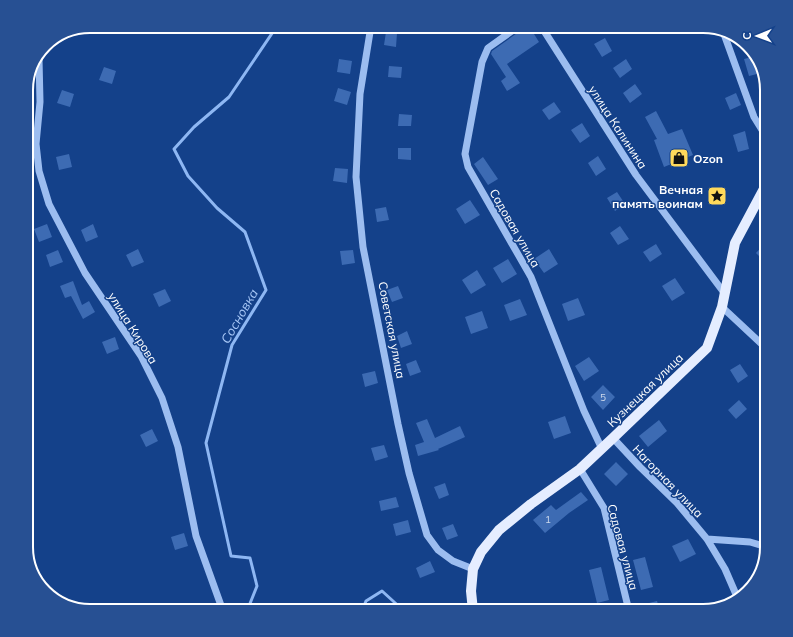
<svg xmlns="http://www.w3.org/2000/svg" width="793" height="637" font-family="Mulish,sans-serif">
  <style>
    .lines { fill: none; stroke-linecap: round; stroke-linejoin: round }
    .stream { stroke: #8eb7f3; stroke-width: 3 }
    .building { fill: #3d6bb3 }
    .minor { stroke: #9cbdf0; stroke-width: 7 }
    .major { stroke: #e5edff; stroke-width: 10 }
    .labels { text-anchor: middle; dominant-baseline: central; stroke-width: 3; stroke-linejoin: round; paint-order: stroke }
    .number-label { font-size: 10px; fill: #cedaec }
    .street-label { font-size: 12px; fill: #fff; stroke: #14418a }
    .poi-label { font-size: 12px; font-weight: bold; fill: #fff; stroke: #14418a; text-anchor: start }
    .water-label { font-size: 13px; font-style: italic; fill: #a8c8f7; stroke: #14418a }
    .rim { fill: none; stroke: #fff; stroke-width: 2 }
  </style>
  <rect width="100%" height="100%" fill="#14418a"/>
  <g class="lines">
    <!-- stream -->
    <path class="stream" d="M247 611 257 586 250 558 231 556 206 443 232 345 266 290 245 232 217 208 188 176 174 149 194 127 229 97 277 26
      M362 611 366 601 382 591 404 611"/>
  </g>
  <!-- building -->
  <path class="building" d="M337 26H360L358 34 337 29Z
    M527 26H529L539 42 507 64 520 83 507 91 501 81 506 77 491 54 492 51Z
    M386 32 397 33 396 47 384 45Z
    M605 38 612 51 602 57 594 44Z
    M756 56 761 73 749 76 744 59Z
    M339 59 352 61 350 74 337 72Z
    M626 59 632 69 620 78 613 68Z
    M389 66 402 67 401 78 388 77Z
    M104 67 116 71 112 84 99 80Z
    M635 84 642 94 630 103 623 93Z
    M338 88 351 92 347 105 334 101Z
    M62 90 74 94 70 107 57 103Z
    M736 93 741 105 730 110 725 98Z
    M554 102 561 112 549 120 542 110Z
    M656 111 668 134 682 129 693 155 664 167 654 140 657 139 645 117Z
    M399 114 412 115 411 126H398Z
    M582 123 590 136 580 143 571 130Z
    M745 131 749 149 738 152 733 135Z
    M398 148H411V160L398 159Z
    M69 154 72 167 59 170 56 157Z
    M598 156 606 169 596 176 588 163Z
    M483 157 498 179 488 185 474 164Z
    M335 168 348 169 347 183 333 181Z
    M617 192 625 204 615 211 607 198Z
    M470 200 480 215 465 224 456 209Z
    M386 207 389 220 377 222 375 209Z
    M47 224 52 237 39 242 34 229Z
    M93 224 98 237 86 242 81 230Z
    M620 226 629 239 618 245 610 233Z
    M767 241V264L756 253Z
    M656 244 662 254 650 262 643 252Z
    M138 249 144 262 132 267 126 255Z
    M549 249 558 264 544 273 534 259Z
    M58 250 63 262 50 267 46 255Z
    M353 250 355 263 342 265 340 251Z
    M508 259 517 274 502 283 493 268Z
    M477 270 486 285 471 294 462 280Z
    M675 278 685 293 672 301 662 286Z
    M73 281 82 305 89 301 95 312 83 319 71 296 65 298 60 286Z
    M398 286 403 298 392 302 387 290Z
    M165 289 171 301 159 307 153 294Z
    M578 298 585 315 568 321 562 304Z
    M520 299 527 315 510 321 504 305Z
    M482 311 488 328 471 334 465 317Z
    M407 331 412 344 401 348 397 336Z
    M115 337 119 349 107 354 102 342Z
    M589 357 599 371 584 381 575 366Z
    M416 360 421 372 410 376 406 364Z
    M740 364 748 376 738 383 730 370Z
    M375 371 378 383 365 387 362 374Z
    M603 385 615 397 603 410 591 397Z
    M739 400 747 409 736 419 728 410Z
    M565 416 571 433 554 439 548 422Z
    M427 419 435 438 460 426 465 437 438 449 439 450 418 456 415 445 424 442 416 423Z
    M659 420 667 431 648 447 639 436Z
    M152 429 158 441 146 447 140 435Z
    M384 445 388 457 375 461 371 448Z
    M616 462 628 474 616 486 604 474Z
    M445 483 449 495 439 499 434 487Z
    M581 492 588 500 569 513 545 533 533 520 551 505 556 510Z
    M396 497 399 507 381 511 379 501Z
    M408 520 411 532 396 536 393 524Z
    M453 524 458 536 447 540 442 528Z
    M184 533 188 546 175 550 171 537Z
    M688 539 696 554 680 562 672 546Z
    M645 557 653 587 641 590 633 560Z
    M430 561 435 572 420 578 416 568Z
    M601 567 609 600 597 603 589 570Z
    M657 601 660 611H647L645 604Z"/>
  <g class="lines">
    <!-- minor -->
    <path class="minor" d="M371 26 360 94 356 177 363 247 398 424 409 473 427 535 438 550 453 561 473 569
      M519 26 488 48 482 62 465 154 468 167 531 277 584 411 602 449
      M541 26 636 175 725 294
      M724 34 754 117 767 138
      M39 59 40 102 36 144 39 171 49 204 85 273 141 356 162 398 178 447 196 536 223 611
      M722 307 767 349
      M613 438 640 467 677 503 707 539 725 569 738 599
      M580 469 604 508 629 611
      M707 539 750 542 767 547"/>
    <!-- major -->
    <path class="major" d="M473 611 471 591 473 569 481 552 499 530 531 504 580 469 613 438 707 348 722 307 735 243 767 183"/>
  </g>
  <!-- icons -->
  <defs>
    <symbol id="shop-square" viewBox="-11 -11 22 22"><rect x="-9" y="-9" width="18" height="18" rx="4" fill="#ffd95b" stroke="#14418a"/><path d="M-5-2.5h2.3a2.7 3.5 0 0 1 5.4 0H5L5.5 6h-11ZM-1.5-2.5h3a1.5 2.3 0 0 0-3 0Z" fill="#111"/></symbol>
    <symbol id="sight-square" viewBox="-11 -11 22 22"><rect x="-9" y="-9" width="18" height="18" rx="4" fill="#ffd95b" stroke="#14418a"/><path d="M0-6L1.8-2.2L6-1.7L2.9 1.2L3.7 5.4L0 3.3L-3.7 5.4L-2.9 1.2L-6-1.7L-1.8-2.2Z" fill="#111"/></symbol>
  </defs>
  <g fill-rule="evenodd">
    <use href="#shop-square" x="668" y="147" width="22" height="22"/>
    <use href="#sight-square" x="706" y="185" width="22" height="22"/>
  </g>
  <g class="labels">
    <!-- number labels -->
    <g class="number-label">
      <text x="603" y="397">5</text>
      <text x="548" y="519">1</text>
    </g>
    <!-- street labels -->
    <g class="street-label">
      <text transform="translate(618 127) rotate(57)">улица Калинина</text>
      <text transform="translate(515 228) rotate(60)">Садовая улица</text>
      <text transform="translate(133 328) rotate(58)">улица Кирова</text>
      <text transform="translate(392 330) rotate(79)">Советская улица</text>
      <text transform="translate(645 390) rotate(-44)">Кузнецкая улица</text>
      <text transform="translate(668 481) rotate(46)">Нагорная улица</text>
      <text transform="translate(623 547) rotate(75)">Садовая улица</text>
    </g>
    <!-- poi labels -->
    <g class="poi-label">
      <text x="693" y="158">Ozon</text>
      <text x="703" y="189" text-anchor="end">Вечная<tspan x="703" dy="14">память воинам</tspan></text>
    </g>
    <!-- water labels -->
    <g class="water-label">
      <text transform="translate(239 316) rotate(-60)">Сосновка</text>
    </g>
  </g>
  <!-- crop -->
  <path d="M0 0H793V637H0ZM90 33H703A57 57 0 0 1 760 90V547A57 57 0 0 1 703 604H90A57 57 0 0 1 33 547V90A57 57 0 0 1 90 33Z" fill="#275093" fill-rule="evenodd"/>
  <path class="rim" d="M90 33H703A57 57 0 0 1 760 90V547A57 57 0 0 1 703 604H90A57 57 0 0 1 33 547V90A57 57 0 0 1 90 33Z"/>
  <!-- north arrow -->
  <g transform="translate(757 36) rotate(269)" stroke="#14418a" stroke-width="3" paint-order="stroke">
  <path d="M0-3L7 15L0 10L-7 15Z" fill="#ffffff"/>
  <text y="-6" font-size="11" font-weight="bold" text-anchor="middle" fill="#ffffff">С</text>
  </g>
</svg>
